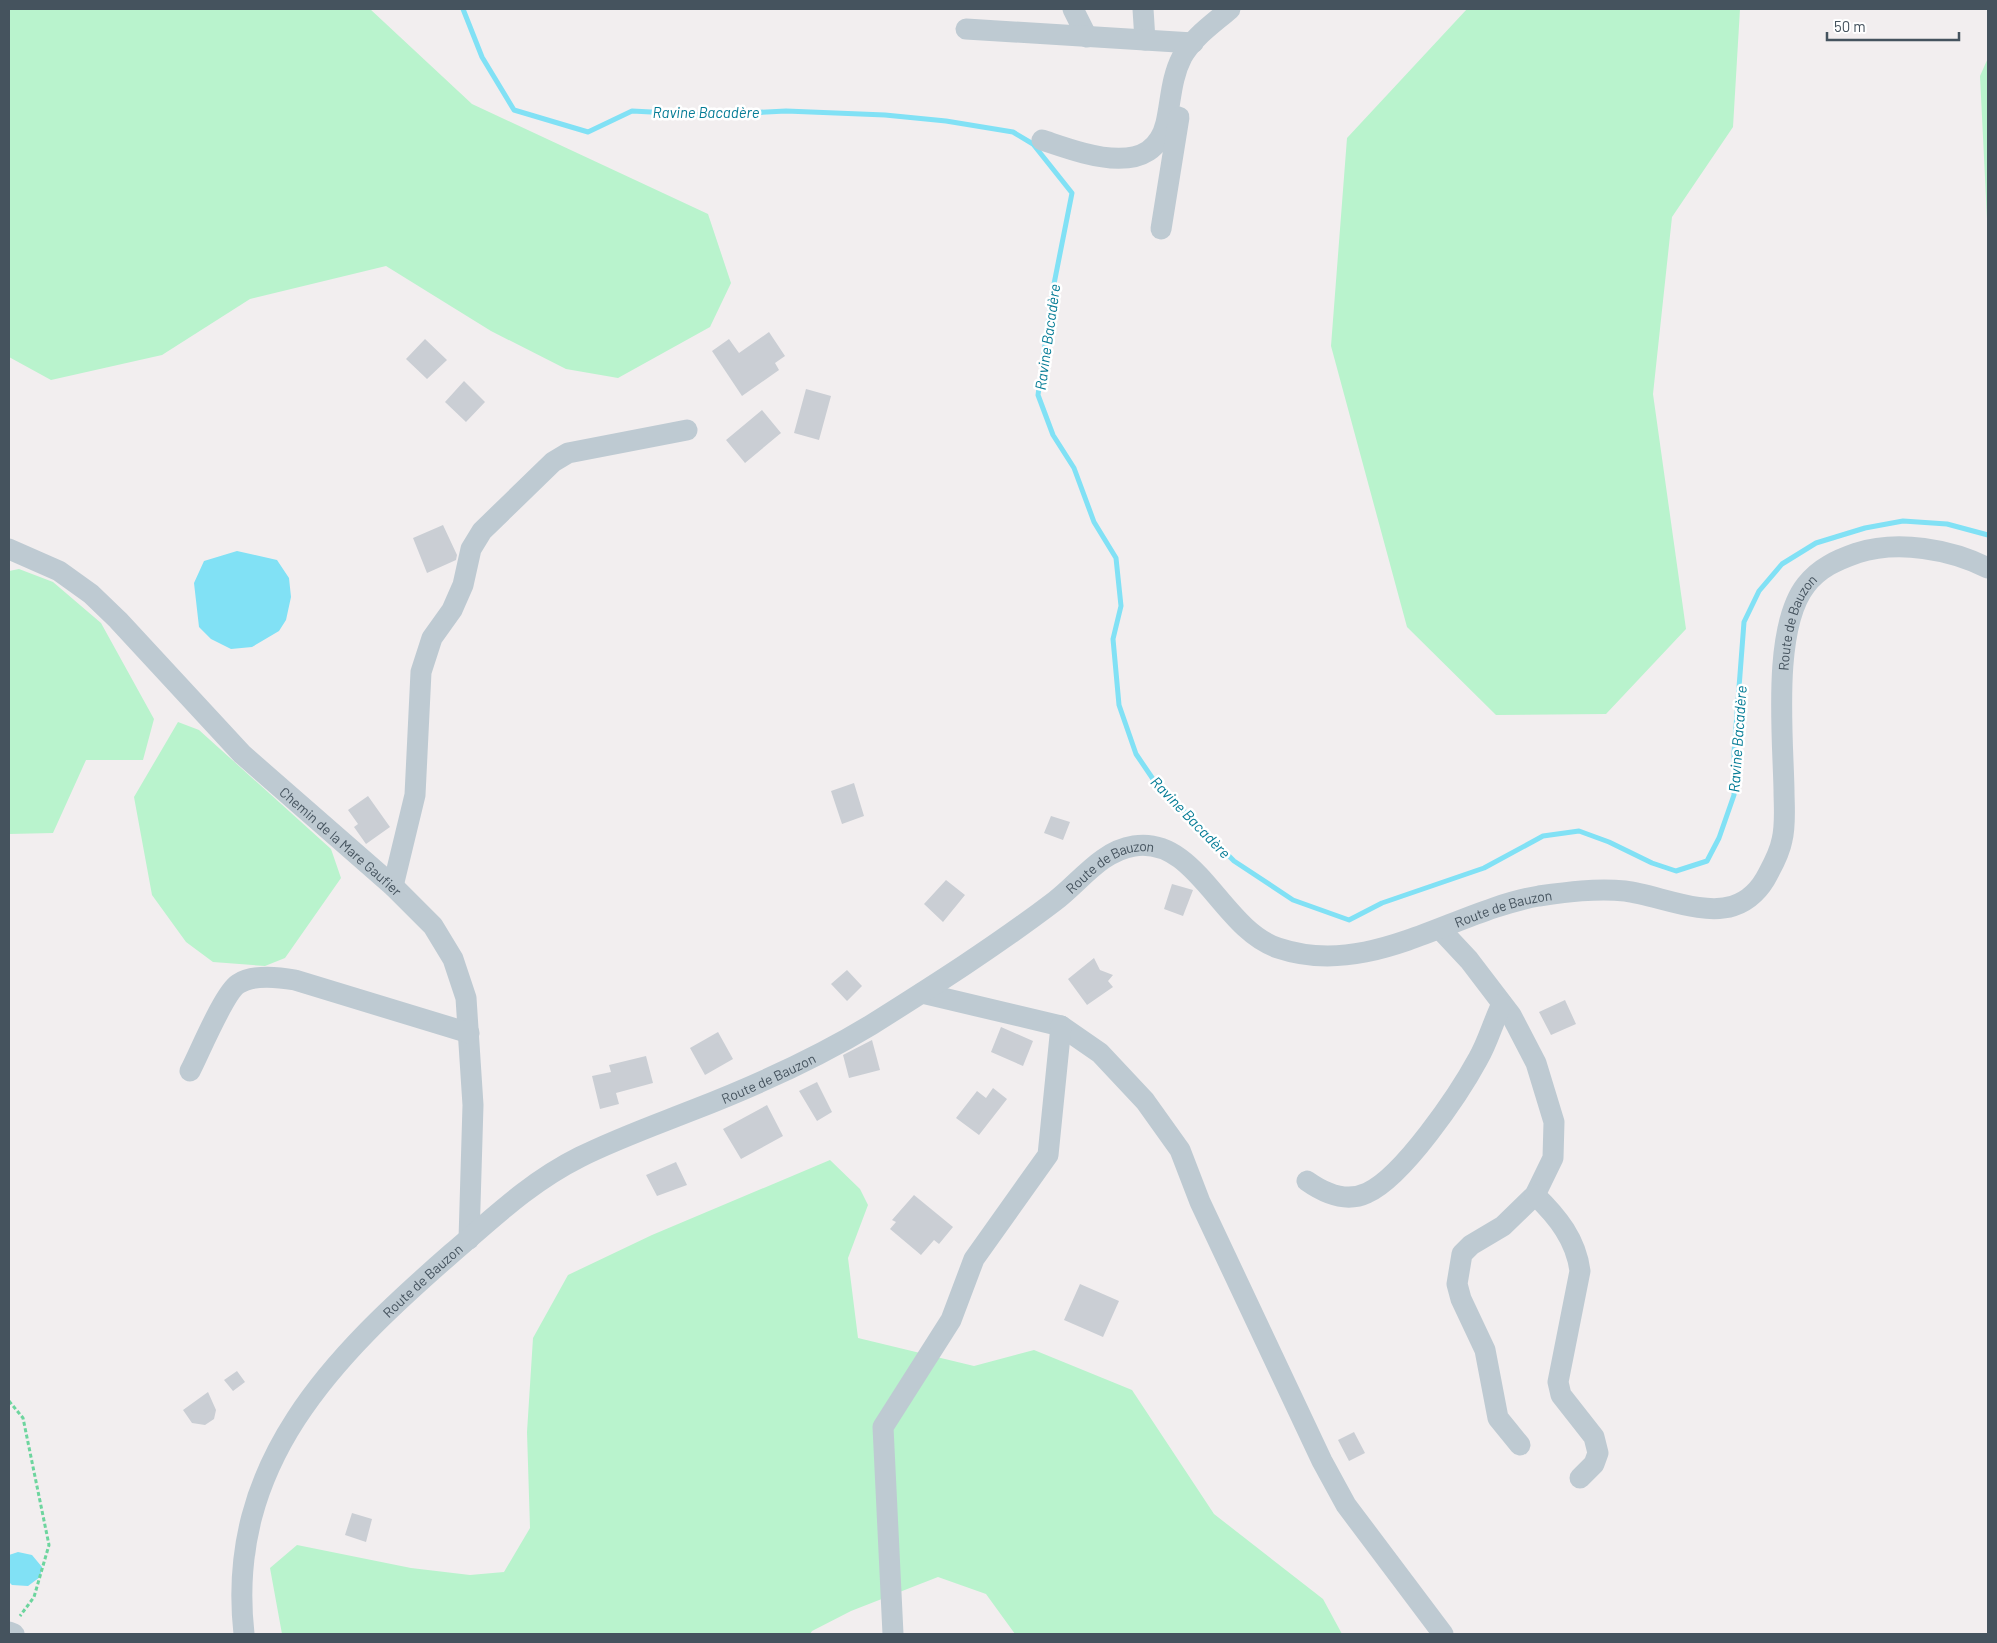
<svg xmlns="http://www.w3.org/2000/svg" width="1997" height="1643" font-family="Barlow,sans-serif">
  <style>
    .green { fill: #b9f3cd }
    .water { fill: #81e1f5 }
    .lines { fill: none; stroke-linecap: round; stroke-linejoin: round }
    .stream { stroke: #81e1f5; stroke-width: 5 }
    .building { fill: #caced4 }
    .path { stroke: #6dd59e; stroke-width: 3; stroke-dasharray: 4 2.5; stroke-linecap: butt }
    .minor { stroke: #becad2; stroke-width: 21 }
    .labels { text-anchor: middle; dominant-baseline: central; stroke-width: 5; stroke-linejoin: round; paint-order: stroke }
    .street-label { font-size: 14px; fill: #45535e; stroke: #fff }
    .water-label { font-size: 15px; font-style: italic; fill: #037b95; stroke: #fff }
  </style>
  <rect width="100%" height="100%" fill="#f2eeef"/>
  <!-- green -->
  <path class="green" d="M9 9H370L472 104 708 214 731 283 710 327 618 378 566 369 491 331 386 266 250 299 162 355 51 380 9 357Z
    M1467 9H1740L1733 127 1672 217 1653 394 1686 629 1606 714 1496 715 1407 627 1331 346 1347 138Z
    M1988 58V239L1980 76Z
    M19 569 53 582 101 623 154 719 143 760H86L53 833 9 834V571Z
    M178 722 199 730 331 849 341 878 285 958 265 966 213 962 186 942 152 895 134 797Z
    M830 1160 860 1189 868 1205 848 1258 858 1338 974 1366 1034 1350 1132 1390 1214 1514 1323 1599 1342 1634H1015L986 1594 938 1577 851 1611 812 1631 810 1634H282L270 1568 297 1545 411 1568 470 1575 504 1572 530 1528 527 1432 533 1338 568 1275 652 1235Z"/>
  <!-- water -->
  <path class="water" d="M237 551 277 560 289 578 291 597 286 620 279 631 252 647 231 649 211 639 199 627 194 583 204 561Z
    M18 1552 32 1555 42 1567 40 1577 28 1586 12 1585 9 1582V1555Z"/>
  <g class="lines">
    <!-- stream -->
    <path class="stream" d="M463 9 482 57 514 110 588 132 632 111 708 115 786 111 885 115 946 121 1013 132 1033 144 1072 193 1052 294 1038 395 1053 435 1074 468 1094 522 1116 558 1121 606 1113 639 1119 705 1136 754 1155 782 1234 861 1293 900 1349 920 1382 903 1484 868 1543 836 1579 831 1609 842 1652 863 1676 871 1707 861 1719 838 1734 795V753L1744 622 1759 591 1782 564 1816 543 1865 528 1903 521 1947 524 1988 535"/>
  </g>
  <!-- building -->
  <path class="building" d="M769 332 785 356 775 363 779 370 742 396 712 351 729 339 739 353Z
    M425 339 447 360 427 379 406 359Z
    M464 381 485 402 466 422 445 402Z
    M806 389 831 396 819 440 794 433Z
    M762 410 781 433 745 463 726 440Z
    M443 525 457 555 456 560 427 573 413 538Z
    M854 783 864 816 842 824 831 791Z
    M368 796 390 827 366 844 354 827 358 824 348 810Z
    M1051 816 1070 822 1063 840 1044 833Z
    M946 880 965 895 943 922 924 904Z
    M1172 884 1193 890 1183 916 1164 909Z
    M1094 958 1100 970 1113 975 1108 981 1113 987 1087 1005 1068 979Z
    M847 970 862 986 847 1001 831 984Z
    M1565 1000 1576 1024 1551 1035 1539 1012Z
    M1001 1027 1033 1041 1023 1066 991 1052Z
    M718 1032 733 1059 705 1075 690 1048Z
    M872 1040 880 1070 849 1078 843 1055Z
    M646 1056 653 1083 616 1093 619 1104 600 1109 592 1076 611 1072 609 1065Z
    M817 1082 832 1112 817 1121 799 1091Z
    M993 1088 1007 1099 979 1135 956 1118 977 1091 986 1098Z
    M767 1105 783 1136 741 1159 723 1129Z
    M676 1162 687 1185 657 1196 646 1175Z
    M914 1195 953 1227 939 1244 934 1240 921 1255 890 1229 896 1222 892 1220Z
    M1080 1284 1119 1301 1103 1337 1064 1320Z
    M237 1371 245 1382 233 1391 224 1380Z
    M208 1392 216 1410 214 1419 205 1425 192 1423 183 1410Z
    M1354 1432 1365 1453 1349 1461 1338 1440Z
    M352 1513 372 1519 366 1542 345 1535Z"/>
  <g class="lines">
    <!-- path -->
    <path class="path" d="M9 1401 23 1418 49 1545 34 1597 20 1616"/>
    <!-- minor -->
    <g class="minor">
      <path d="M1073 9 1087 37"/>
      <path d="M1143 9 1145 40"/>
      <path d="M966 29 1193 43"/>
      <path d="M1042 140C1079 152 1152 182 1166 123 1171 101 1171 78 1182 57 1192 38 1214 23 1230 9"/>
      <path d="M1161 229 1179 117"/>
      <path id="s1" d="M9 549 59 571 91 594 118 620 242 754 393 886 433 926 453 959 466 998 473 1105 469 1239"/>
      <path d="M393 886 415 795 421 672 432 638 452 610 463 585 471 549 482 531 553 462 568 453 687 430"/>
      <path d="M1440 929 1469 960 1511 1015 1536 1063 1554 1122 1553 1158 1535 1195 1503 1226 1471 1245 1462 1254 1457 1284 1461 1299 1485 1350 1498 1418 1520 1445"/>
      <path d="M922 993 1061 1026 1100 1053 1145 1101 1180 1150 1200 1202 1322 1461 1346 1505 1443 1634"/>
      <path d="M190 1071C199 1054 224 993 238 984 253 974 278 977 295 980L469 1033"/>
      <path d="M1307 1181C1324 1193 1346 1203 1367 1193 1403 1177 1459 1094 1478 1059 1488 1042 1493 1022 1502 1004"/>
      <path d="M1535 1195C1558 1217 1576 1240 1580 1271L1558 1382 1561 1395 1594 1437 1598 1453 1594 1464 1580 1478"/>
      <path d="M9 1632 14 1634"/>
      <path id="s2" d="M244 1634C225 1463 333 1357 452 1253 494 1217 530 1182 580 1157 616 1139 655 1125 693 1110 755 1086 815 1059 871 1025 933 986 996 946 1055 901 1080 882 1101 851 1134 846 1197 836 1221 929 1278 948 1370 979 1452 911 1539 896 1567 892 1596 888 1625 891 1657 895 1702 916 1733 906 1749 901 1761 888 1768 874 1774 863 1780 851 1782 840 1786 824 1784 806 1784 790 1783 737 1772 628 1806 585 1819 568 1837 560 1857 553 1898 540 1950 549 1988 568"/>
      <path d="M893 1634 883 1427 951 1320 974 1259 1048 1155 1061 1026"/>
    </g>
  </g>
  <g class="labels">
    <!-- street labels -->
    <g class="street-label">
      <text stroke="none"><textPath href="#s2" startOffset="2211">Route de Bauzon</textPath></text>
      <text stroke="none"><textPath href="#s1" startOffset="446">Chemin de la Mare Gaufier</textPath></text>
      <text stroke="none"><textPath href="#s2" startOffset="1224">Route de Bauzon</textPath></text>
      <text stroke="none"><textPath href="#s2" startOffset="1671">Route de Bauzon</textPath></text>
      <text stroke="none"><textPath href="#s2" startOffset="819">Route de Bauzon</textPath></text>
      <text stroke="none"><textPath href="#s2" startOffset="414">Route de Bauzon</textPath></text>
    </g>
    <!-- water labels -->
    <g class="water-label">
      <text x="706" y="112">Ravine Bacadère</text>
      <text transform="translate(1047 337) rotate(-82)">Ravine Bacadère</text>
      <text transform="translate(1737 739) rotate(-86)">Ravine Bacadère</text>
      <text transform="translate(1191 817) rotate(46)">Ravine Bacadère</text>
    </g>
  </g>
  <!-- border -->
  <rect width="1997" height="1643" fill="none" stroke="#45535e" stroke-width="20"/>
  <!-- scale -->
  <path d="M1827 32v8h132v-8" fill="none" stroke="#45535e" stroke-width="2.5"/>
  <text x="1834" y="32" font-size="15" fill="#45535e" stroke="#ffffff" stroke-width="4" paint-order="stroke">50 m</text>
</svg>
